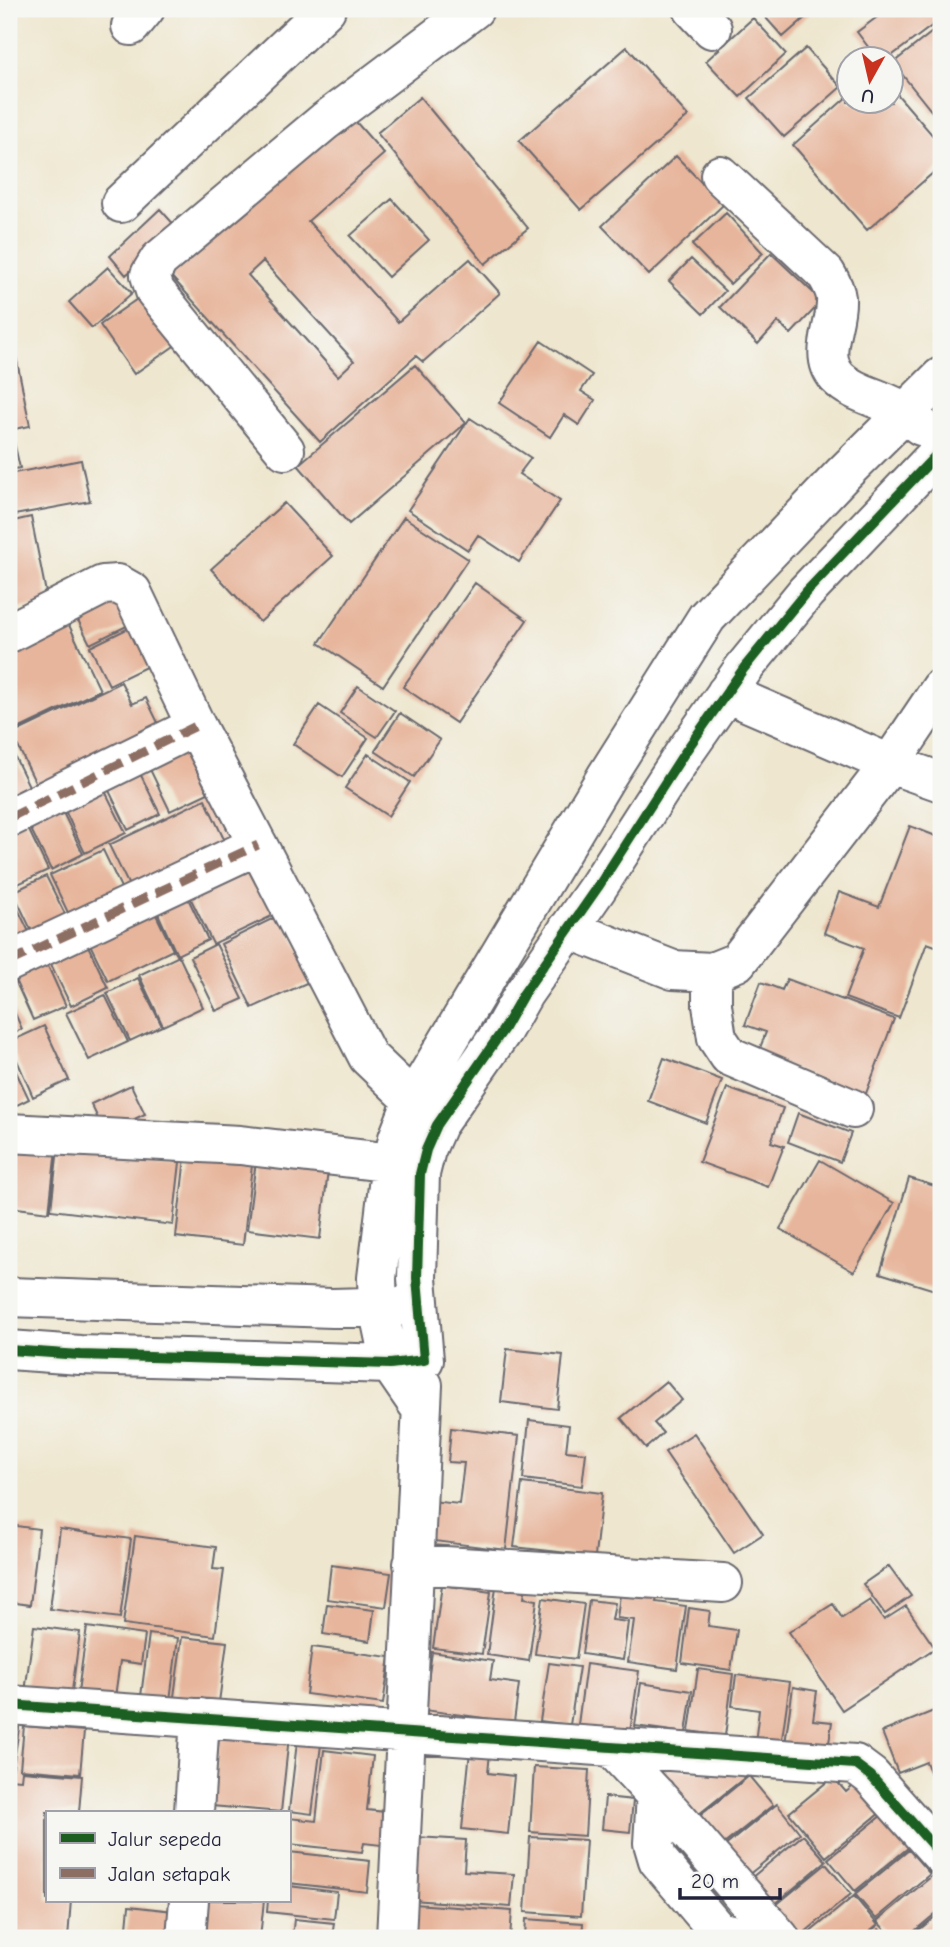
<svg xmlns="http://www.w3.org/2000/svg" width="950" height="1947" font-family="'Comic Neue',sans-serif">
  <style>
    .building { fill: #e7b59b; fill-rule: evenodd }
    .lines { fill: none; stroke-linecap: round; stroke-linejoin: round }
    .minor-casing { stroke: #69676e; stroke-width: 42 }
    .minor { stroke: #fff; stroke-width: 38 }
    .quiet { stroke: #8d6e63; stroke-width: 9; stroke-dasharray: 18 9; stroke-linecap: butt }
    .cycleway-casing { stroke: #f6f6f2; stroke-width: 15 }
    .cycleway { stroke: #1b5e20; stroke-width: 10 }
  </style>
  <rect width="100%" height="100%" fill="#f6f6f2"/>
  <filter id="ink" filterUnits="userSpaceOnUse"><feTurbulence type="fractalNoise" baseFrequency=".0143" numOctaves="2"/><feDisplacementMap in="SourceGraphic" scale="14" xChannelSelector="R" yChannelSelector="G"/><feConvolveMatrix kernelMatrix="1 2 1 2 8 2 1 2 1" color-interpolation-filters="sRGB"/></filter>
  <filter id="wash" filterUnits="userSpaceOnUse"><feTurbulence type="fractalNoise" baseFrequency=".00686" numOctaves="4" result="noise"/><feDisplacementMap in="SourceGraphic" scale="28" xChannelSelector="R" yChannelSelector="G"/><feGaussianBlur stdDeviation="1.57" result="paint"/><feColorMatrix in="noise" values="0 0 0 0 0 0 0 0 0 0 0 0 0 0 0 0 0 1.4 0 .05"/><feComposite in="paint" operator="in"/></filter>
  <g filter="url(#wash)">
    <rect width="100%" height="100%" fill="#eee6ce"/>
    <g id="blocks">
      <!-- building -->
      <path class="building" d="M758 9H815L783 37Z
        M888 9H927L937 22 886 60H878L857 32Z
        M753 18 786 54 740 97 706 61Z
        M941 25V106L933 113 893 63Z
        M627 47 688 116 581 210 519 141Z
        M806 48 841 87 784 137 749 98Z
        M891 87 941 145V166L867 230 793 145 848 96V102H891Z
        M420 97 528 228 485 264 377 133Z
        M349 114 384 154 308 221 398 322 470 259 500 293 423 362 416 356 320 442 169 274ZM263 261 354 361 338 376 248 275Z
        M676 156 723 205 649 275 602 226Z
        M392 199 429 240 388 277 350 236Z
        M160 209 177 228 126 275 110 256Z
        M726 213 763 253 730 284 692 245Z
        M771 253 822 301 791 334 778 322 758 344 720 307Z
        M691 259 725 291 703 314 669 281Z
        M108 267 132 293 92 328 69 302Z
        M143 295 177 344 134 374 100 325Z
        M13 341 30 426 9 430V342Z
        M541 341 592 375 581 391 595 400 579 425 564 415 550 437 499 403Z
        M415 365 466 423 349 524 298 465Z
        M470 418 531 458 519 474 560 501 519 562 478 535 468 550 408 510Z
        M12 433 20 468 9 470V434Z
        M81 460 90 501 9 516V474Z
        M284 503 333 556 260 622 211 569Z
        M31 517 48 603 9 610V522Z
        M404 517 468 559 383 686 319 643Z
        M475 583 527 620 456 723 403 687Z
        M118 597 131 624 90 644 76 616Z
        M67 621 100 690 16 730 9 715V649Z
        M133 626 152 664 109 685 90 647Z
        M121 682 132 704 146 698 162 731 39 790 12 734Z
        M358 686 395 711 377 737 340 713Z
        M319 705 368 738 342 777 293 744Z
        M400 713 440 740 414 777 375 751Z
        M183 741 208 793 170 811 145 759Z
        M9 745 29 786 9 796Z
        M368 754 410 782 388 816 345 788Z
        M133 759 160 814 128 830 101 774Z
        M99 779 126 833 85 853 59 798Z
        M56 798 83 854 51 870 23 813Z
        M205 799 230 852 135 898 109 845Z
        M23 818 48 870 16 885 9 870V824Z
        M910 826 941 838V948L927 943 899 1018 845 998 864 948 824 933 839 892 879 907Z
        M103 850 126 898 73 923 50 875Z
        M250 859 276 914 213 944 186 889Z
        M46 876 70 924 36 940 13 892Z
        M184 890 208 940 177 955 154 905Z
        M9 891 31 936 9 956Z
        M149 900 173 950 108 981 84 932Z
        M282 914 313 980 252 1008 221 944Z
        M82 933 108 988 71 1006 45 952Z
        M216 944 243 999 216 1011 190 957Z
        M42 953 66 1006 33 1020 9 967Z
        M179 956 203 1007 163 1026 139 975Z
        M138 978 162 1026 130 1041 107 993Z
        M787 979 894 1019 865 1096 757 1056 766 1032 745 1025 761 982 782 990Z
        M105 995 128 1042 89 1060 66 1013Z
        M9 1000 22 1029 9 1035Z
        M44 1026 69 1080 33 1097 9 1042Z
        M9 1057 29 1099 9 1109Z
        M664 1058 722 1080 706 1123 648 1101Z
        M131 1085 145 1114 105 1133 91 1104Z
        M727 1088 783 1108 771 1142 784 1146 768 1187 699 1162Z
        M798 1113 851 1133 840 1162 788 1142Z
        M9 1143 56 1149 49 1212 9 1207Z
        M58 1148 180 1162 173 1225 51 1210Z
        M185 1157 252 1165 243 1245 176 1237Z
        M820 1160 894 1203 854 1272 780 1229Z
        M256 1161 328 1170 320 1239 247 1230Z
        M909 1178 941 1188V1292L880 1273Z
        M507 1349 563 1355 557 1409 501 1402Z
        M666 1381 682 1400 654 1423 663 1433 646 1448 621 1418Z
        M529 1420 569 1425 566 1451 586 1453 582 1486 523 1479Z
        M451 1428 519 1436 506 1550 426 1540 431 1501 459 1504 464 1463 448 1462Z
        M694 1433 763 1534 734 1553 665 1452Z
        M522 1483 602 1493 595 1556 514 1547Z
        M9 1525 39 1529 30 1605 9 1602Z
        M60 1529 131 1539 120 1618 50 1609Z
        M135 1536 216 1547 213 1569 224 1570 215 1636 123 1624Z
        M331 1565 391 1573 386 1607 327 1599Z
        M889 1566 911 1596 885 1614 863 1584Z
        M442 1585 491 1592 482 1654 433 1648Z
        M496 1587 525 1591 524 1598 537 1600 529 1661 487 1655Z
        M621 1587 658 1592 656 1602 686 1606 677 1669 628 1662 634 1620 617 1618Z
        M543 1598 584 1604 576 1659 535 1654Z
        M589 1600 615 1603 612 1620 628 1622 623 1660 582 1654Z
        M870 1600 884 1620 906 1606 935 1648 842 1710 789 1632 833 1604 842 1618Z
        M327 1604 374 1610 370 1641 323 1634Z
        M689 1608 710 1611 708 1626 737 1630 731 1670 682 1663Z
        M34 1626 80 1632 71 1698 25 1692Z
        M87 1627 145 1635 141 1664 120 1661 114 1704 77 1699Z
        M149 1634 178 1638 169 1708 140 1704Z
        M182 1637 227 1642 218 1710 173 1704Z
        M312 1647 390 1657 383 1704 306 1694Z
        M432 1652 493 1661 490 1680 519 1684 514 1722 424 1710Z
        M549 1663 579 1667 570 1725 540 1721Z
        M586 1664 639 1671 629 1739 577 1732Z
        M698 1669 733 1674 725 1736 689 1731Z
        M736 1675 790 1682 781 1746 755 1743 759 1710 732 1706Z
        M641 1683 692 1691 686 1733 635 1726Z
        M793 1687 817 1691 813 1720 832 1722 828 1750 785 1744Z
        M941 1708V1773L932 1777 926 1762 898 1773 882 1732Z
        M24 1726 84 1731 80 1774 20 1769Z
        M9 1727 19 1728 12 1775H9Z
        M220 1728 289 1736 281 1812 212 1806Z
        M297 1742 321 1745 312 1814 289 1811Z
        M324 1750 373 1756 367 1810 385 1812 381 1845 364 1843 362 1852 289 1844V1818L316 1821Z
        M470 1751 490 1753 488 1773 514 1776 508 1834 462 1829Z
        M534 1767 589 1770 585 1836 530 1832Z
        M645 1767 748 1775 689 1822Z
        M22 1771 82 1776 79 1812H47V1900H71L68 1938H9V1779L21 1780Z
        M749 1776 773 1805 714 1852 691 1823Z
        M833 1777 846 1792 857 1783 881 1812 826 1857 789 1813Z
        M605 1797 633 1800 630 1832 602 1829Z
        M777 1804 800 1833 742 1880 719 1851Z
        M887 1811 914 1843 855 1891 828 1859Z
        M803 1835 826 1861 768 1910 745 1883Z
        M416 1837 466 1840 464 1871 514 1874 511 1907 412 1900Z
        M530 1837 586 1840 581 1916 525 1912Z
        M909 1850 930 1874 876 1919 855 1894Z
        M289 1852 370 1861 367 1892 289 1883Z
        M826 1864 851 1894 798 1938 770 1910Z
        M937 1872 941 1877V1909L906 1938H892L877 1921Z
        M289 1886 337 1892 334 1919 267 1912 268 1900H289Z
        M854 1896 878 1925 862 1938H803Z
        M201 1900H264L260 1938H197Z
        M414 1904 512 1911 510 1938 411 1935Z
        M129 1906 173 1911 170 1938H126Z
        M941 1912V1938H909Z
        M294 1919 334 1923 332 1938H292Z
        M526 1919 583 1923 582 1938H525Z
        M879 1929 887 1938H867Z"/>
    </g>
  </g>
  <g filter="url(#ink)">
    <use href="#blocks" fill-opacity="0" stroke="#69676e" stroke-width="2"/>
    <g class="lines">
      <defs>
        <path id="minor" d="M693 9 712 29
          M131 26 145 9
          M720 175 826 274C831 282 835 289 836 298 838 324 817 354 837 377 854 395 884 398 904 412 910 416 915 422 921 426
          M121 203 326 9
          M285 450 155 291 150 275 159 260 325 121 474 9
          M9 633 103 585 118 584 132 592 196 726 368 1057 413 1100 432 1112
          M726 693 890 764 941 782
          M9 818 196 726
          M568 929 673 970 712 972 737 962 890 764 941 688
          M9 962 258 845
          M712 972V1005L717 1038 729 1056 853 1109
          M9 1133 240 1145 393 1163
          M9 1297 332 1308 403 1306
          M9 1350 80 1355 390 1364 424 1360 417 1278 420 1174 426 1150 437 1125 503 1030 524 993 598 887 683 755 744 668 806 592 941 450
          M421 1409 390 1364 378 1307 377 1278 388 1186 398 1138 413 1100 606 777 707 617 842 475 941 377
          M413 1564 723 1583
          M9 1705 855 1764 871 1776 941 1855
          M612 1748 674 1815 780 1938
          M656 1795 653 1843 658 1860 718 1931 736 1935 769 1925
          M194 1812 200 1718
          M186 1938 189 1900
          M396 1938 423 1385"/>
      </defs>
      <!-- minor casing -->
      <use href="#minor" class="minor-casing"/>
      <!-- minor -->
      <use href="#minor" class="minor"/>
      <!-- quiet -->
      <path class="quiet" d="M9 818 196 726
        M9 962 258 845"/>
      <defs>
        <path id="cycleway" d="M9 1350 80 1355 390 1364 424 1360 417 1278 420 1174 426 1150 437 1125 503 1030 524 993 598 887 683 755 744 668 806 592 941 450
          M9 1705 855 1764 871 1776 941 1855"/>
      </defs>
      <!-- cycleway casing -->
      <use href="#cycleway" class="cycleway-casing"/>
      <!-- cycleway -->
      <use href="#cycleway" class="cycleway"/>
    </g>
  </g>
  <!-- margin -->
  <rect width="950" height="1947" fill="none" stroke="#f6f6f2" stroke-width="35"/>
  <!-- legend -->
  <rect x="46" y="1811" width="245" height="91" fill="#f6f6f2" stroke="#a1a1a9" stroke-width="2"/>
  <rect x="60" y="1833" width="35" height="10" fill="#1b5e20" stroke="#a1a1a9" stroke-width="2"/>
  <text x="108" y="1846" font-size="21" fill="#22223b">Jalur sepeda</text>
  <rect x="60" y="1868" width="35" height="10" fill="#8d6e63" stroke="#a1a1a9" stroke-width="2"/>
  <text x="108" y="1881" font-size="21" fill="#22223b">Jalan setapak</text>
  <!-- north arrow -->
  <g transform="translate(870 80) rotate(188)"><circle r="33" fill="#f6f6f2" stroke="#a1a1a9" stroke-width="2"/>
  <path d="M0-5L12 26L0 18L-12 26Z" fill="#c8321e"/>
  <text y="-10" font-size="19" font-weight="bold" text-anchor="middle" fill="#22223b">U</text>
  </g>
  <!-- scale -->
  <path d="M680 1888v10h100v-10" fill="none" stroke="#22223b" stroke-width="3.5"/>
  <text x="691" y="1888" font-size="21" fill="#22223b" stroke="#f6f6f2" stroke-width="5" paint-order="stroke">20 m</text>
</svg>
